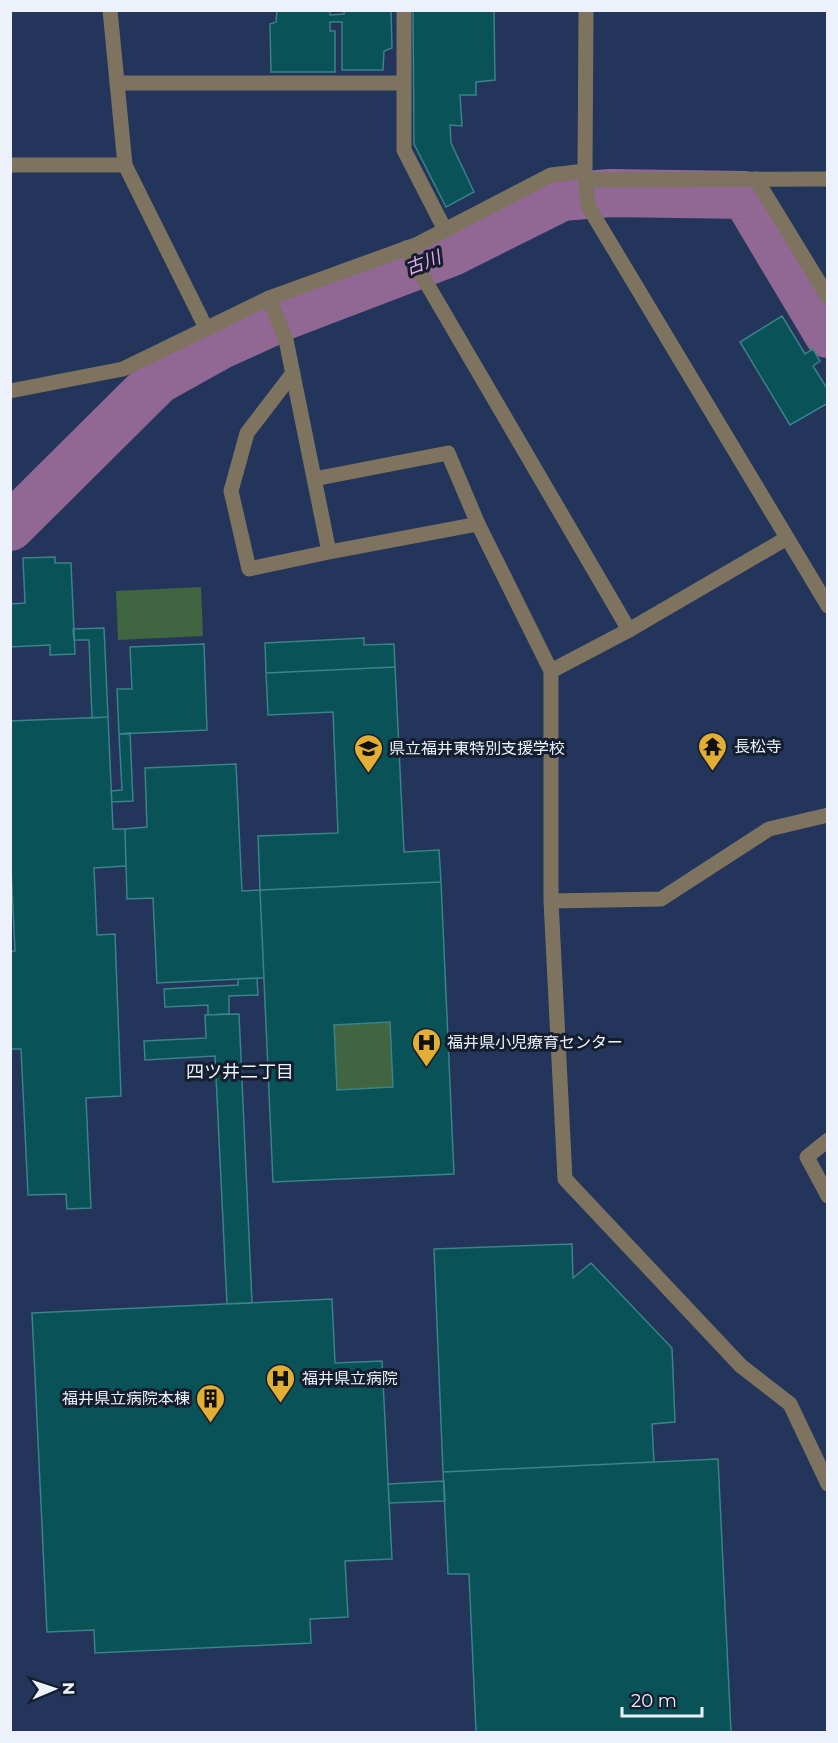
<svg xmlns="http://www.w3.org/2000/svg" width="838" height="1743" font-family="Montserrat,'Noto Sans JP',sans-serif">
  <style>
    .green { fill: #406540 }
    .lines { fill: none; stroke-linecap: round; stroke-linejoin: round }
    .river { stroke: #916894; stroke-width: 48 }
    .building { fill: #085258; stroke: #3b8289; stroke-width: 1.5; fill-rule: evenodd }
    .service { stroke: #7d735f; stroke-width: 15 }
    .minor { stroke: #7d735f; stroke-width: 15 }
    .labels { text-anchor: middle; dominant-baseline: central; stroke-width: 6; stroke-linejoin: round; paint-order: stroke }
    .poi-label { font-size: 16px; fill: #ecf1fb; stroke: #151e2f; text-anchor: start }
    .water-label { font-size: 18px; font-style: italic; fill: #e8aaec; stroke: #151e2f }
    .neighbourhood-label { font-size: 18px; fill: #ecf1fb; stroke: #151e2f }
  </style>
  <rect width="100%" height="100%" fill="#23355b"/>
  <!-- green -->
  <path class="green" d="M201 587 203 636 118 640 116 591Z
    M390 1022 393 1087 337 1090 334 1025Z"/>
  <g class="lines">
    <!-- river -->
    <path class="river" d="M10 527 158 380 219 346 287 315 452 252 562 197 610 193 745 195 828 334"/>
  </g>
  <!-- building -->
  <path class="building" d="M277 10H330V15L344 14V10H391L392 48 384 51 383 70H342V22H330V31H335V72H271L270 24 276 22Z
    M413 10H494L495 80 476 82V95H460L462 126 450 125 451 143 474 192 446 207 414 144Z
    M782 316 805 354 813 349 820 361 813 366 828 390V403L790 425 740 342Z
    M55 557V563H71L75 654 50 655V645L10 647V604L25 603 23 558Z
    M104 628 108 717 92 718 89 640H74L73 629Z
    M364 638V645L394 644 395 667 266 673 265 643Z
    M204 644 207 730 119 734 117 689H132L130 647Z
    M395 667 404 852 439 850 441 882 260 890 258 836 338 833 333 712 268 715 266 673Z
    M108 717 113 829H125L126 866 94 868 97 935 115 934 121 1096 86 1098 91 1208 67 1209 66 1194 28 1195 21 1049H10V951H15L10 845V721Z
    M130 733 133 801 112 802 111 791 122 790 119 734Z
    M236 764 242 891 260 890 264 978 157 983 153 898 127 899 125 829 147 827 145 768Z
    M441 882 454 1174 273 1182 260 890ZM390 1022 393 1087 337 1090 334 1025Z
    M257 978 258 995 229 996V1014L208 1015V1005L165 1007 164 989 238 985V979Z
    M239 1014 252 1303 227 1304 215 1056 145 1060 144 1041 206 1038 205 1015Z
    M572 1244 573 1278 591 1263 672 1348 675 1422 652 1424 654 1462 443 1472 434 1249Z
    M332 1299 335 1363 382 1361 392 1559 345 1561 348 1617 310 1619 311 1643 95 1653 94 1630 47 1632 32 1313Z
    M718 1459 731 1732H476L469 1574H448L443 1472Z
    M444 1481 445 1501 389 1503 388 1484Z"/>
  <g class="lines">
    <!-- service -->
    <path class="service" d="M404 10V150L445 230
      M117 83H404
      M406 248 629 630
      M269 298 286 340 329 552
      M293 373 247 433 231 491 249 569 329 552 478 524
      M314 479 448 453 478 524 551 671
      M828 1140 807 1157 828 1196"/>
    <!-- minor -->
    <path class="minor" d="M110 10 125 165 206 328
      M586 10 585 171 588 206 828 606
      M10 165H125
      M756 179 828 297
      M586 180 828 179
      M10 391 123 369 269 298 418 244 551 175 585 171
      M787 538 629 630 551 671V901L565 1179 741 1366 790 1404 828 1484
      M551 901 661 899 769 829 828 815"/>
  </g>
  <!-- icons -->
  <defs>
    <symbol id="temple-pin" viewBox="-11 -11 22 30"><path d="M0 17L-7.5 6A9.5 9.5 0 1 1 7.5 6Z" fill="#e2ae34" stroke="#151e2f"/><path d="M0-6L5-2H3V0L6.5 2.5H4V6H1.5V3h-3V6H-4V2.5H-6.5L-3 0V-2H-5Z" fill="#111"/></symbol>
    <symbol id="school-pin" viewBox="-11 -11 22 30"><path d="M0 17L-7.5 6A9.5 9.5 0 1 1 7.5 6Z" fill="#e2ae34" stroke="#151e2f"/><path d="M0-5L7-2L0 1L-7-2ZM-4 1L0 2.5L4 1V4Q0 6-4 4Z" fill="#111"/></symbol>
    <symbol id="hospital-pin" viewBox="-11 -11 22 30"><path d="M0 17L-7.5 6A9.5 9.5 0 1 1 7.5 6Z" fill="#e2ae34" stroke="#151e2f"/><path d="M-5-5h3v3.5h4V-5h3V5h-3V1.5h-4V5h-3Z" fill="#111"/></symbol>
    <symbol id="building-pin" viewBox="-11 -11 22 30"><path d="M0 17L-7.5 6A9.5 9.5 0 1 1 7.5 6Z" fill="#e2ae34" stroke="#151e2f"/><path d="M-4-6H4V6H1V3H-1V6H-4ZM-2.5-4.3h1.7v1.8h-1.7ZM.8-4.3h1.7v1.8H.8ZM-2.5-1h1.7V.8h-1.7ZM.8-1h1.7V.8H.8Z" fill="#111"/></symbol>
  </defs>
  <g fill-rule="evenodd">
    <use href="#temple-pin" x="696" y="730" width="33" height="45"/>
    <use href="#school-pin" x="352" y="732" width="33" height="45"/>
    <use href="#hospital-pin" x="410" y="1026" width="33" height="45"/>
    <use href="#hospital-pin" x="264" y="1362" width="33" height="45"/>
    <use href="#building-pin" x="194" y="1382" width="33" height="45"/>
  </g>
  <g class="labels">
    <!-- poi labels -->
    <g class="poi-label">
      <text x="734" y="746">長松寺</text>
      <text x="389" y="748">県立福井東特別支援学校</text>
      <text x="447" y="1042">福井県小児療育センター</text>
      <text x="302" y="1378">福井県立病院</text>
      <text x="190" y="1398" text-anchor="end">福井県立病院本棟</text>
    </g>
    <!-- water labels -->
    <g class="water-label">
      <text transform="translate(423 263) rotate(-21)">古川</text>
    </g>
    <!-- neighbourhood labels -->
    <g class="neighbourhood-label">
      <text x="240" y="1072">四ツ井二丁目</text>
    </g>
  </g>
  <!-- border -->
  <rect width="838" height="1743" fill="none" stroke="#ecf1fb" stroke-width="24"/>
  <!-- north arrow -->
  <g transform="translate(54 1689) rotate(88)" stroke="#151e2f" stroke-width="4.5" paint-order="stroke">
  <path d="M0-4.5L10 22L0 15L-10 22Z" fill="#ecf1fb"/>
  <text y="-9" font-size="16" font-weight="bold" text-anchor="middle" fill="#ecf1fb">N</text>
  </g>
  <!-- scale -->
  <path d="M622 1707v9h80v-9" fill="none" stroke="#ecf1fb" stroke-width="3"/>
  <text x="631" y="1707" font-size="18" fill="#ecf1fb" stroke="#151e2f" stroke-width="4.5" paint-order="stroke">20 m</text>
</svg>
